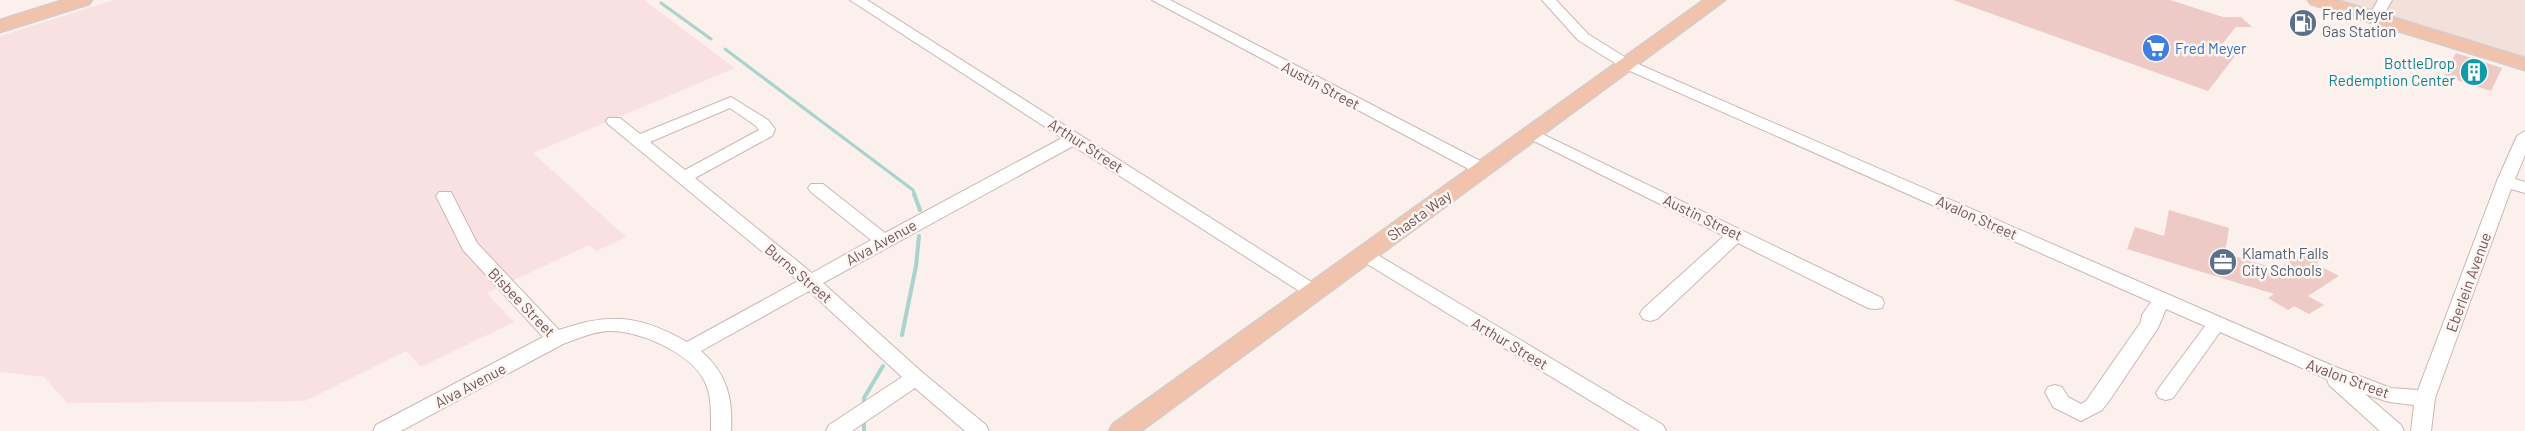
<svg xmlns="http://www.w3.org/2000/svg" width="2525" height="431" font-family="Barlow,sans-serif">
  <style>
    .residential { fill: #f2e0db }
    .commercial { fill: #f9e1e1 }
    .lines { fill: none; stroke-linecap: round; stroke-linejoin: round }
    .stream-far1 { stroke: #a9d3cd; stroke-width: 3 }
    .stream { stroke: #a9d3cd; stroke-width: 4 }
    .building { fill: #edcac6 }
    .minor-casing { stroke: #ccb6b2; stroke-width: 2 }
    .major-casing { stroke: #d5cbcb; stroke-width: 3 }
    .minor { fill: #fff; fill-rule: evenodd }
    .major { fill: #f1c3ac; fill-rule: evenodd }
    .labels { text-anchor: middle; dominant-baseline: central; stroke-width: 5; stroke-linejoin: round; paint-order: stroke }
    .service-label { font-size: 15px; fill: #4e5e75; stroke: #fdf6f2; text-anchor: start }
    .shop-label { font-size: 15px; fill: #366cbe; stroke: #fdf6f2; text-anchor: start }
    .culture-label { font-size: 15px; fill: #0d838f; stroke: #fdf6f2; text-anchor: end }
    .street-label { font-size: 15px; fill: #745351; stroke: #fdf6f2 }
  </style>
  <rect width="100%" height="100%" fill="#fbf0ec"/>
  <!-- residential -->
  <path class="residential" d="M2335 0H2525V58Z"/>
  <!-- commercial -->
  <path class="commercial" d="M114 0H644L735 68 533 153 626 237 596 251 589 245 487 293 514 322 421 367 406 351 305 401 67 403 44 377 0 372V36Z"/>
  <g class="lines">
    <!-- stream-far1 -->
    <path class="stream-far1" d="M661 3 711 39
      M725 49 913 190 915 195"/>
    <!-- stream -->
    <path class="stream" d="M914 194 920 210
      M902 335 916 266 919 236
      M864 406V398L883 366
      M864 418V431"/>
  </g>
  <!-- building -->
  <path class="building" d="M1953 0H2170L2223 17H2241L2252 27H2236L2222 44 2235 56 2208 91Z
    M2456 53 2502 68 2491 91 2444 76Z
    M2169 210 2229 228 2225 253 2277 269 2306 251 2321 260 2316 264 2339 276 2308 296 2324 305 2309 314 2294 306 2288 310 2268 298 2274 294 2127 249 2135 227 2164 236Z"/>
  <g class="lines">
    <defs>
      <path id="minor" d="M850 0H867L1321 288 1323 292 1321 296 1314 298 1307 296 1073 146 823 283 923 373 986 425 989 431H965L915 388 852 431H826L829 425 902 377 809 291 701 351C727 373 733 399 731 431H711C711 416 712 396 705 382 692 353 637 329 607 331 592 332 577 339 563 344L401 431H373L376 425 543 337 463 250 436 196 439 192H451L477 243 559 330C610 312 640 315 687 342L798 281 608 124 606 121 608 118H620L640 134 731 97 768 120 775 129 772 136 695 178 812 273 871 240 811 192 808 188 811 184H823L885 233 1062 138ZM730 108 756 126 759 130 685 170 650 142Z
        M1152 0H1170L1488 165 1490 169 1488 173H1476Z
        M1542 0H1556L1588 34 1631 61 2333 366 2391 388 2418 390 2497 181 2517 136 2525 131V155L2515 179 2525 182V193L2511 189 2435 398 2431 431H2411L2414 405 2389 402 2365 394 2401 425 2404 431H2380L2329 385 2327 379 2220 332 2173 398 2166 400 2159 398 2156 393 2159 388 2205 326 2166 309 2158 328 2109 401 2102 410 2081 421 2053 407 2045 392 2048 387 2055 385 2062 387 2068 397 2081 404 2086 401 2141 322 2142 315 2151 302 1621 67 1578 40Z
        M2378 0H2392L2380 21H2370L2368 18Z
        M1532 129 1882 298 1884 303 1882 308 1875 309 1868 308 1738 243 1657 319 1650 321 1643 319 1640 314 1643 309 1724 236 1526 137 1524 134Z
        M1365 249 1371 251 1663 425 1666 431H1640L1359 259 1356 255 1359 251Z"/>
      <path id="major" d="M64 0H92L89 4 0 32V20Z
        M1704 0H1725L1141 431H1109L1113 424Z
        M2308 0H2336L2525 58V70L2311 4Z"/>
    </defs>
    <!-- minor casing -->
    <use href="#minor" class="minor-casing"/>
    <!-- major casing -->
    <use href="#major" class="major-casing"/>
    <!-- minor -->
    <use href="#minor" class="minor"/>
    <!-- major -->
    <use href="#major" class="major"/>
  </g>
  <!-- icons -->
  <defs>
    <symbol id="fuel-disc" viewBox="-11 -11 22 22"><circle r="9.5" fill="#5c6f8a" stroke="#fdf6f2"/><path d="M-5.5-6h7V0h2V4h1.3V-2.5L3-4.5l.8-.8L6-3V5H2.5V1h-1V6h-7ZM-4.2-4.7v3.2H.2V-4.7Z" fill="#fff"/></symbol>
    <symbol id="supermarket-disc" viewBox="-11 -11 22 22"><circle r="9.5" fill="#3f7fe0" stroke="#fdf6f2"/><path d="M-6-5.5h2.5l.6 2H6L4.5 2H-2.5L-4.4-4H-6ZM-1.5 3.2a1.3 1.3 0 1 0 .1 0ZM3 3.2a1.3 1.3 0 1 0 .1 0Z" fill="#fff"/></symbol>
    <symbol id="building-disc" viewBox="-11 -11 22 22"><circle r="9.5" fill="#0f9aa8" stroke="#fdf6f2"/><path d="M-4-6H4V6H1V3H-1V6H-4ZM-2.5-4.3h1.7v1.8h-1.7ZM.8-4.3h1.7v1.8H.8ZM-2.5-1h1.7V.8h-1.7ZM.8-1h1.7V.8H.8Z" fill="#fff"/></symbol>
    <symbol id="office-disc" viewBox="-11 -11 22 22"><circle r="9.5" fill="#5c6f8a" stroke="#fdf6f2"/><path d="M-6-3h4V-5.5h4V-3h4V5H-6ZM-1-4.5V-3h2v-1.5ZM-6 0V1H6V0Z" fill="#fff"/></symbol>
  </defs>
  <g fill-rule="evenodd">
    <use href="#fuel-disc" x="2287" y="7" width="32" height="32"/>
    <use href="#supermarket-disc" x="2140" y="32" width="32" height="32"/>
    <use href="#building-disc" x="2458" y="56" width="32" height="32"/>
    <use href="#office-disc" x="2207" y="246" width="32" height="32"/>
  </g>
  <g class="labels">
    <!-- service labels -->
    <g class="service-label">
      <text x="2322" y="14">Fred Meyer<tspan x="2322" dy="17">Gas Station</tspan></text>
      <text x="2242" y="253">Klamath Falls<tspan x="2242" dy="17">City Schools</tspan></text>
    </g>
    <!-- shop labels -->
    <g class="shop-label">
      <text x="2175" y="48">Fred Meyer</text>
    </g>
    <!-- culture labels -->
    <g class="culture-label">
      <text x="2455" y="63">BottleDrop<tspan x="2455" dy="17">Redemption Center</tspan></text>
    </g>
    <!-- street labels -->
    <g class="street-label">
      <text transform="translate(1321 85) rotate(28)">Austin Street</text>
      <text transform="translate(1086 145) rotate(33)">Arthur Street</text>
      <text transform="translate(1419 215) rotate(-36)">Shasta Way</text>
      <text transform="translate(1703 217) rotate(26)">Austin Street</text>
      <text transform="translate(1977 217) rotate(24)">Avalon Street</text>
      <text transform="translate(881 242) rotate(-29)">Alva Avenue</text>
      <text transform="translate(799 273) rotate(40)">Burns Street</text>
      <text transform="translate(2468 282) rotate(-70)">Eberlein Avenue</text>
      <text transform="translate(522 302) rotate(46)">Bisbee Street</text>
      <text transform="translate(1510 343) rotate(31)">Arthur Street</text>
      <text transform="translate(2348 378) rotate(20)">Avalon Street</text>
      <text transform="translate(470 385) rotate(-28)">Alva Avenue</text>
    </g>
  </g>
</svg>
